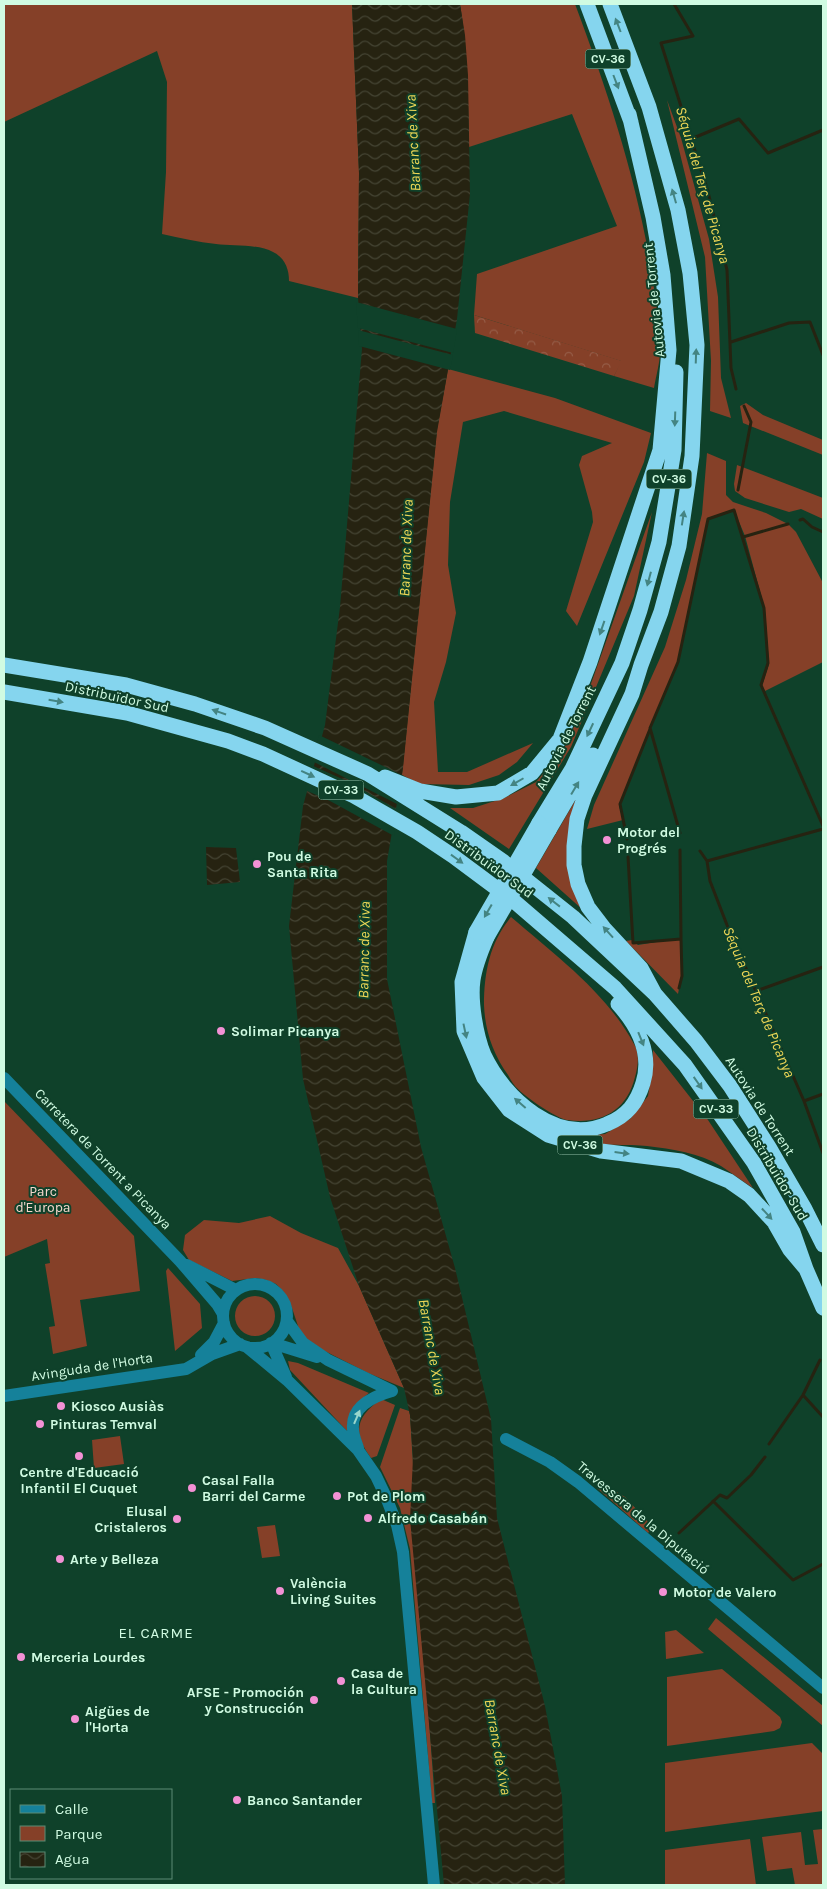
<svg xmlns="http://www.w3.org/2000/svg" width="827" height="1889" font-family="Karla,sans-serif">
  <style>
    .green { fill: #854028 }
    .forest { fill: url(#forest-crowns) }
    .water { fill: url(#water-waves) }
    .pier { fill: #0f412a }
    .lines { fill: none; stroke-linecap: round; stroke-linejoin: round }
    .stream { stroke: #262311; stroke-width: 3 }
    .minor { stroke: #15819a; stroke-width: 12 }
    .highway { stroke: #85d5ee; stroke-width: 15 }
    .highway-bridge { stroke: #85d5ee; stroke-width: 15 }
    .oneway { fill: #448482 }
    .oneway2 { fill: #98d6cc }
    .poi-dot { fill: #f391d5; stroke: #0f412a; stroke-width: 2 }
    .labels { text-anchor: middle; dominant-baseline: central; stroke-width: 4; stroke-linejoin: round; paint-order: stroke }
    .shield { fill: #0f412a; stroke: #96c3ab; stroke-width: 1 }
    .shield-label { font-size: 12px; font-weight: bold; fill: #d0fbe2 }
    .street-label { font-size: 14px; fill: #d0fbe2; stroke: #0f412a }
    .poi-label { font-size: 14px; font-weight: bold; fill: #d0fbe2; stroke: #0f412a; text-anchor: start }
    .park-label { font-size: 14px; fill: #f6d7cd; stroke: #0f412a }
    .water-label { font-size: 15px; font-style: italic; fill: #ecd656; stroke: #0f412a }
    .neighbourhood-label { font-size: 15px; letter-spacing: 1px; fill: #d0fbe2; stroke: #0f412a }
  </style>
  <defs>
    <pattern id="forest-crowns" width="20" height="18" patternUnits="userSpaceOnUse" patternTransform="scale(1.25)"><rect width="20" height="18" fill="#854028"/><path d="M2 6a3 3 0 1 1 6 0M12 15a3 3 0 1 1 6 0" fill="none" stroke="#955c47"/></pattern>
    <pattern id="water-waves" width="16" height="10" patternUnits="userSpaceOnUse" patternTransform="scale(1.25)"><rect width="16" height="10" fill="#262311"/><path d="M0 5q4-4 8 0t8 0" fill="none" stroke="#443"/></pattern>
  </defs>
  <rect width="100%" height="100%" fill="#0f412a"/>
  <!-- green -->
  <path class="green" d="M4 4H352L359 173 358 298 289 281C289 269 285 258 273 252 259 244 232 246 216 244 198 242 180 238 162 234L166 172 167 82 157 51 4 122Z
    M460 4H575C606 87 633 168 649 256 654 287 659 319 660 351 660 363 656 376 654 388L614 376 621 361 474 315 477 274 617 226 572 114 469 147C468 99 468 52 460 4Z
    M667 100 681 138 709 239 718 297 721 378 731 418 710 411 711 361 705 257Z
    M448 369 555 398 651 433 644 462 577 626 566 611 593 522 592 512 579 465 582 456 612 443 504 411 463 422 450 502 448 565 456 613 446 662 434 702 438 772H467L533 743 517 762 499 775 469 785 420 784 402 775 437 429Z
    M746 403 763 415 823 440V455L743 423 740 406Z
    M707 453 726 461V495L733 502 766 513 788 524 796 532 823 583V662L765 691 762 686 769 664 765 610 745 536 734 510 708 519 678 662 619 806 623 820 587 829 594 805 665 647 686 580 702 514Z
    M737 465 823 498V519L801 509 789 512 745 498 735 491 734 484Z
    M652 512 634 596 571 747 509 849 450 808H473L504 798 536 782 564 749 582 709Z
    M579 794C569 823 564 847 570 878 572 888 579 900 583 910L536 868Z
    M511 917C555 955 606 992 634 1044 640 1054 638 1066 635 1077 627 1111 600 1125 567 1120 556 1118 527 1098 519 1090 514 1086 511 1080 508 1075 493 1054 485 1031 484 1005 484 972 490 942 511 917Z
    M681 938V978L678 994 626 941 632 940 638 945Z
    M653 1050 708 1120 753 1188C742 1181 732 1173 721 1166 699 1153 672 1149 647 1146 631 1144 591 1148 580 1136L605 1134 630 1119 648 1096 653 1065Z
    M4 1101 134 1236 140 1291 80 1300 87 1346 53 1354 49 1327 55 1326 45 1264 50 1263 47 1239 4 1257Z
    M270 1216 301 1233 338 1248 359 1286 404 1388 368 1373 309 1343 301 1335 292 1308 283 1291 276 1284 266 1280 256 1278 232 1281 189 1260 183 1250 185 1235 204 1220 239 1223Z
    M168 1268 200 1304 202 1328 175 1351 166 1271Z
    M235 1316a20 20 0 1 1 40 0a20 20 0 1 1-40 0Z
    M288 1361 298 1363 369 1393C356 1403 349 1414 347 1431L290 1370Z
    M381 1399 395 1405 377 1456 371 1458C352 1432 356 1417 381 1399Z
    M400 1408 409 1411 410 1415 426 1679 435 1803H432L410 1549 400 1508 380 1467Z
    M120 1436 124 1464 94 1468 92 1440Z
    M597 1488 615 1491 625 1497 653 1527 648 1533Z
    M275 1525 280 1556 262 1558 257 1527Z
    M716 1618 823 1706V1726L708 1629Z
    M676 1630 704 1653 666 1659 665 1632Z
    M722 1669 780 1717 782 1722 780 1728 774 1731 667 1746V1677Z
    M812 1743 823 1754V1811L665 1832V1763Z
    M823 1829V1885H795L792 1868 767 1871 762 1837 801 1832 805 1865 818 1864 813 1830Z
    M750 1839 756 1885H665V1850Z"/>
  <!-- forest -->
  <path class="forest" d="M474 315 622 361 614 376 475 333Z"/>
  <!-- water -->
  <path class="water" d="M352 4H460L465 35 468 75 470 194 457 319 437 432 403 768 387 861V979L421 1147 455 1268 491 1419 497 1518 545 1706 562 1796 565 1885H444L410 1519 413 1458 410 1415 404 1388 359 1286 330 1197 303 1079 289 926 303 806 325 725 340 607 362 349 358 298 359 173Z
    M206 847 236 848 240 882 207 885Z"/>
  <!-- pier -->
  <path class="pier" d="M356 302 457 329 453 353 358 328Z
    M358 330 453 355 450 370 359 346Z
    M319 735 404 776 399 805 312 761Z
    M311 765 349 782 398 810 394 836 330 801 305 790Z"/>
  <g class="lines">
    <!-- stream -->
    <path class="stream" d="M674 4 693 36 661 43 708 192 727 270 731 368 736 389
      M691 139 739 119 768 153 823 130
      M731 342 789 323 810 322 823 355
      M738 490 751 422 744 406
      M800 520 803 519 812 527 823 532
      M743 537 788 524
      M680 833 650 728 678 662 708 519 734 510 764 608 768 663 761 685 823 826
      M627 839 620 804 650 729
      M680 850 681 939
      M700 851 707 861 710 881 727 925 804 1101 823 1153
      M628 857 633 943 681 939 682 976 679 988
      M707 861 823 829
      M756 991 823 967
      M804 1101 823 1094
      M803 1395 823 1417
      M769 1444 803 1395 820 1360
      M713 1501 793 1580 823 1564
      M679 1533 720 1495 727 1498 751 1475 765 1457"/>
    <!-- minor -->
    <path class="minor" d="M4 1078 180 1261 217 1304 223 1314
      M187 1265 236 1290
      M223 1316a32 32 0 1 1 64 0a32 32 0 1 1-64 0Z
      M287 1321 303 1343 328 1360 392 1391
      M271 1343 286 1377
      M272 1343 317 1357
      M247 1347 287 1380 358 1450 376 1476 386 1497 397 1525 403 1552 434 1885
      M201 1355 214 1342 224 1323
      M4 1396 186 1369 212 1354 240 1344
      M506 1439 550 1462 578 1482 823 1688
      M358 1448C356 1442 353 1435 353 1429 351 1406 374 1396 392 1391"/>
    <!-- highway -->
    <path class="highway" d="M587 4 631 122
      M610 4 649 107 678 210 690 273 697 345 692 456 679 546 661 612 641 665 632 694 585 795 577 819 574 846V865L578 884 588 907 604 928 641 968 655 994
      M4 665 126 685 195 704 265 728 368 774 461 832 504 862 573 917 655 994 696 1041 730 1086 769 1147 805 1209 823 1245
      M4 692 127 713 228 741 263 754 354 796 417 832 453 856 515 902 615 988 685 1065 754 1163 793 1232 806 1269
      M385 777 420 791 456 797 498 793 532 773 560 739 590 662 660 450 669 350 663 275 653 217 629 114
      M539 823 572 769 622 663 640 610 659 542 674 450 676 372
      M549 830 593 755
      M476 932 462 982 464 1031 484 1078 509 1110 548 1135 601 1151 681 1161 729 1181 749 1195 774 1222 790 1250 806 1269 823 1308
      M487 937C481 951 475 966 473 980 470 1001 476 1036 484 1055 504 1098 557 1146 607 1124 627 1116 637 1103 643 1083 652 1054 638 1026 618 1004"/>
    <!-- highway-bridge -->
    <path class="highway-bridge" d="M476 932 539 823
      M487 937 549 830"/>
  </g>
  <!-- one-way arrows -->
  <defs><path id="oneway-solid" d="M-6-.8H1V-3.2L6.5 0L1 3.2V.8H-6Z" transform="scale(1.25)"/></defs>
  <g class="oneway">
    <use href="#oneway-solid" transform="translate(618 25) rotate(-111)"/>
    <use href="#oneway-solid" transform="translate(616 82) rotate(69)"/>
    <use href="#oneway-solid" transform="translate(674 196) rotate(-106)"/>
    <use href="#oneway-solid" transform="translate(696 356) rotate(-88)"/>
    <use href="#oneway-solid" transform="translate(675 419) rotate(92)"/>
    <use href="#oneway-solid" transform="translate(683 518) rotate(-81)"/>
    <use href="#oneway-solid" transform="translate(649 579) rotate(105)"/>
    <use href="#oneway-solid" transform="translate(602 628) rotate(109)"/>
    <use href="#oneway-solid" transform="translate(56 701) rotate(10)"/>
    <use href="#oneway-solid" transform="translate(219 712) rotate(-161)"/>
    <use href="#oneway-solid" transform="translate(590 730) rotate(115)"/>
    <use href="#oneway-solid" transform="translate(308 774) rotate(25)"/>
    <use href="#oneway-solid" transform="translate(517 782) rotate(150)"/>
    <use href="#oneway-solid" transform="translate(575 788) rotate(-59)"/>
    <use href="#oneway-solid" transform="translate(457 859) rotate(36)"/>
    <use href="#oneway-solid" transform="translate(554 902) rotate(-142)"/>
    <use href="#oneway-solid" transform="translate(488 911) rotate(120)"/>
    <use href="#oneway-solid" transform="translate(608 932) rotate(-132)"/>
    <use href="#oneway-solid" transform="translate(465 1031) rotate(78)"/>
    <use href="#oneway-solid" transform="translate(641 1039) rotate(68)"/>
    <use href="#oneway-solid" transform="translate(698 1083) rotate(55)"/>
    <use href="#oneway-solid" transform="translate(520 1103) rotate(-139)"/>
    <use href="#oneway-solid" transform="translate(622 1153) rotate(7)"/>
    <use href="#oneway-solid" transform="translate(767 1214) rotate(47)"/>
  </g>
  <use class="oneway2" href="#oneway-solid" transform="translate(357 1417) rotate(-67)"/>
  <!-- markers -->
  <g class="poi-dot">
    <circle cx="607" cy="840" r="5"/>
    <circle cx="257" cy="864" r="5"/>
    <circle cx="221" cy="1031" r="5"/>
    <circle cx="61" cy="1406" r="5"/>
    <circle cx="40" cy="1424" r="5"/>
    <circle cx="79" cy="1456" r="5"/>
    <circle cx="192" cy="1488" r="5"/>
    <circle cx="337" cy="1496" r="5"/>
    <circle cx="368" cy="1518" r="5"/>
    <circle cx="177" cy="1519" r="5"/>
    <circle cx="60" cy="1559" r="5"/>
    <circle cx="280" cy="1591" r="5"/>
    <circle cx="663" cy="1592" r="5"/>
    <circle cx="21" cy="1657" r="5"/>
    <circle cx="341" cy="1681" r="5"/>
    <circle cx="314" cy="1700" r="5"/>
    <circle cx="75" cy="1719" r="5"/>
    <circle cx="237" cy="1800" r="5"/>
  </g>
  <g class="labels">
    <!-- shield labels -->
    <g class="shield">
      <rect x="585.5" y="49.5" width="45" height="19" rx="4"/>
      <rect x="646.5" y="469.5" width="45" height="19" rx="4"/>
      <rect x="318.5" y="780.5" width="45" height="19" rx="4"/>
      <rect x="693.5" y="1099.5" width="45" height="19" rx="4"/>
      <rect x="557.5" y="1135.5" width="45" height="19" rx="4"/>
    </g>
    <g class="shield-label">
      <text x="608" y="59">CV-36</text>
      <text x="669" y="479">CV-36</text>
      <text x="341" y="790">CV-33</text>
      <text x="716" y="1109">CV-33</text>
      <text x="580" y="1145">CV-36</text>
    </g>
    <!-- street labels -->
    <g class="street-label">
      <text transform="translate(654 300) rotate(-96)">Autovia de Torrent</text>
      <text transform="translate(117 697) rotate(12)">Distribuïdor Sud</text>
      <text transform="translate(566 738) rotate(-63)">Autovia de Torrent</text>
      <text transform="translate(489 864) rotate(36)">Distribuïdor Sud</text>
      <text transform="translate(760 1106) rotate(57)">Autovia de Torrent</text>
      <text transform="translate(103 1159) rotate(46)">Carretera de Torrent a Picanya</text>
      <text transform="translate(777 1174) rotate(59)">Distribuïdor Sud</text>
      <text transform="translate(92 1367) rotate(-9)">Avinguda de l'Horta</text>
      <text transform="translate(643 1518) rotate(40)">Travessera de la Diputació</text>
    </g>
    <!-- poi labels -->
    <g class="poi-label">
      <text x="617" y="832">Motor del<tspan x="617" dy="16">Progrés</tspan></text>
      <text x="267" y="856">Pou de<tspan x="267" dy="16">Santa Rita</tspan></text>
      <text x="231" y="1031">Solimar Picanya</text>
      <text x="71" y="1406">Kiosco Ausiàs</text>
      <text x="50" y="1424">Pinturas Temval</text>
      <text x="79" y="1472" text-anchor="middle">Centre d'Educació<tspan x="79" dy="16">Infantil El Cuquet</tspan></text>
      <text x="202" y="1480">Casal Falla<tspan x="202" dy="16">Barri del Carme</tspan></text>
      <text x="347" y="1496">Pot de Plom</text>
      <text x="167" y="1511" text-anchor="end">Elusal<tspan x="167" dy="16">Cristaleros</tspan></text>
      <text x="378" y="1518">Alfredo Casabán</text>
      <text x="70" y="1559">Arte y Belleza</text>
      <text x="290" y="1583">València<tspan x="290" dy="16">Living Suites</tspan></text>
      <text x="673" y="1592">Motor de Valero</text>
      <text x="31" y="1657">Merceria Lourdes</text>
      <text x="351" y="1673">Casa de<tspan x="351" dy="16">la Cultura</tspan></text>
      <text x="304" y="1692" text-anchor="end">AFSE - Promoción<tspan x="304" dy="16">y Construcción</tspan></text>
      <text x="85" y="1711">Aigües de<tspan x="85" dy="16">l'Horta</tspan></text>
      <text x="247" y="1800">Banco Santander</text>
    </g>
    <!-- park labels -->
    <g class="park-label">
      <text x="43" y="1191">Parc<tspan x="43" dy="16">d'Europa</tspan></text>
    </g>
    <!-- water labels -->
    <g class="water-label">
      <text transform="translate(413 143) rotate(-93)">Barranc de Xiva</text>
      <text transform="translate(703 185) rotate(74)">Séquia del Terç de Picanya</text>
      <text transform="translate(406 548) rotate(-88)">Barranc de Xiva</text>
      <text transform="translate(364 950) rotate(-89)">Barranc de Xiva</text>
      <text transform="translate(759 1002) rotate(67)">Séquia del Terç de Picanya</text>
      <text transform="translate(432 1347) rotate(80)">Barranc de Xiva</text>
      <text transform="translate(498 1747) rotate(80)">Barranc de Xiva</text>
    </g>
    <!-- neighbourhood labels -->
    <g class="neighbourhood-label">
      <text x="156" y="1633">EL CARME</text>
    </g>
  </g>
  <!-- border -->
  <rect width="827" height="1889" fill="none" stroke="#d0fbe2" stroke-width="10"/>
  <!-- legend -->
  <rect x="10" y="1789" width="162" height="90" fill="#0f412a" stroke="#5c8b74"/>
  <rect x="20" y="1805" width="25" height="8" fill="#15819a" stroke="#5c8b74"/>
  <text x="55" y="1814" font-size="15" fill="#d0fbe2">Calle</text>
  <rect x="20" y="1826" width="25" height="15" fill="#854028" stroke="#5c8b74"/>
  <text x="55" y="1839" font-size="15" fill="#d0fbe2">Parque</text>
  <rect x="20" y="1852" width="25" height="15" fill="url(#water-waves)" stroke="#5c8b74"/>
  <text x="55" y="1864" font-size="15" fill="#d0fbe2">Agua</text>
</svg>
